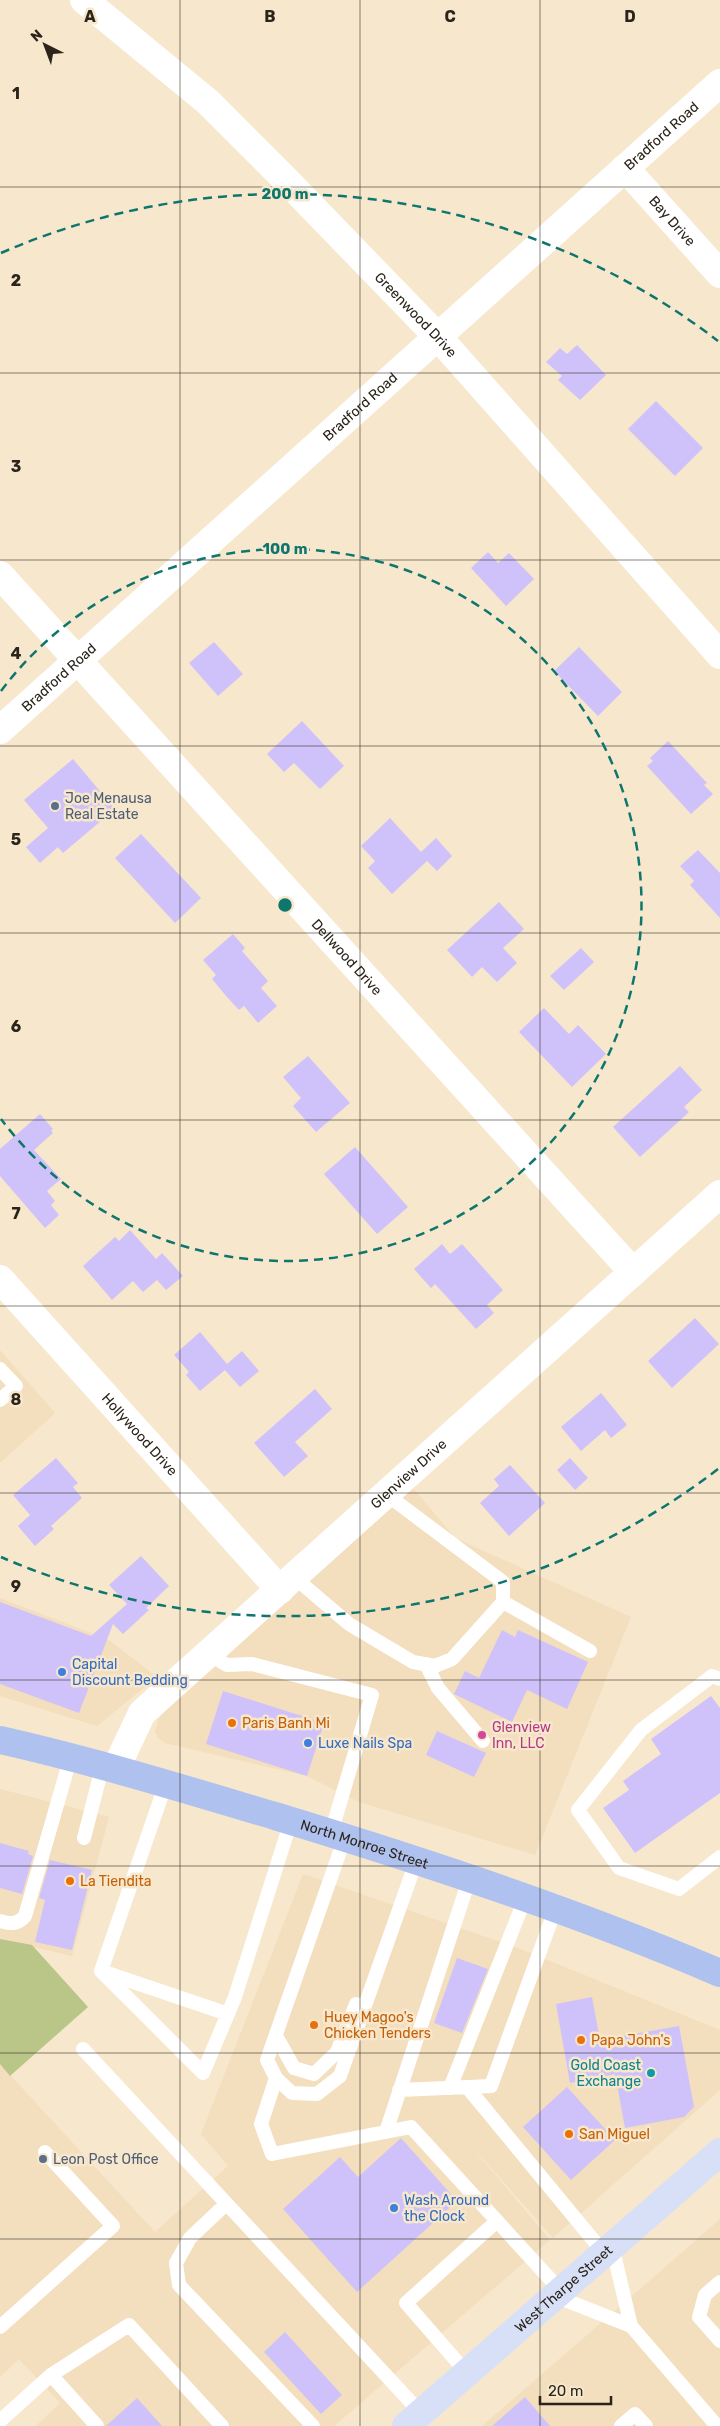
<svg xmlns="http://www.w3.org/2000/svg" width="720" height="2426" font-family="Rubik,sans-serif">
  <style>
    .built { fill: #f3debd }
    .green { fill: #b9c688 }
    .building { fill: #cfc2fa }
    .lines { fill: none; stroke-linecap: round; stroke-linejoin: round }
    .service { stroke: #fff; stroke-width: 14 }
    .minor { stroke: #fff; stroke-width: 28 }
    .tertiary { stroke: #fff; stroke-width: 28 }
    .secondary { stroke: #d7e0f7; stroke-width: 28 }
    .primary { stroke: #afc1ef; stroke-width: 28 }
    .grid { fill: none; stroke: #2a241a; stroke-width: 1; stroke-opacity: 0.55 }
    .ring { fill: none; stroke: #0f766e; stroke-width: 2.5; stroke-dasharray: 9 6 }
    .service-dot { fill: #5c6f8a; stroke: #f7e7cd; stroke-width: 2 }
    .shop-dot { fill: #3f7fe0; stroke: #f7e7cd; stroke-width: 2 }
    .food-dot { fill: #e8710a; stroke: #f7e7cd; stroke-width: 2 }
    .hotel-dot { fill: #d1479c; stroke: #f7e7cd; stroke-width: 2 }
    .culture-dot { fill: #0f9aa8; stroke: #f7e7cd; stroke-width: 2 }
    .labels { text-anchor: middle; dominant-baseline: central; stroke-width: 5; stroke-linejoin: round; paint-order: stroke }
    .street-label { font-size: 14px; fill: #2a241a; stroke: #f7e7cd }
    .service-label { font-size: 14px; fill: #4e5e75; stroke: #f7e7cd; text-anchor: start }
    .shop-label { font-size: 14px; fill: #366cbe; stroke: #f7e7cd; text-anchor: start }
    .food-label { font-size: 14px; fill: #c56008; stroke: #f7e7cd; text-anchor: start }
    .hotel-label { font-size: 14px; fill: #b23c85; stroke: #f7e7cd; text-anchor: start }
    .culture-label { font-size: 14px; fill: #0d838f; stroke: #f7e7cd; text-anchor: end }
    .grid-label { font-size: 16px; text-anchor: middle; font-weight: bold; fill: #2a241a; stroke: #f7e7cd; stroke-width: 5; stroke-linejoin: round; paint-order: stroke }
    .centre { fill: #0f766e; stroke: #f7e7cd; stroke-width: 2.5 }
    .ring-label { font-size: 15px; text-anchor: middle; font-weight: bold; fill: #0f766e; stroke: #f7e7cd; stroke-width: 5; stroke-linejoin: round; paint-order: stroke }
  </style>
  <rect width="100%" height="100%" fill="#f7e7cd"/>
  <!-- built -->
  <path class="built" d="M0 1350 55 1413 0 1463Z
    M413 1488 455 1538 631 1617 535 1855 359 1802 307 1776 165 1743 159 1739 155 1732 158 1720 167 1707 261 1619Z
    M0 1598 109 1640 157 1677 97 1726 0 1696Z
    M0 1789 109 1817 72 1956 0 1939Z
    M303 1874 518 1948 720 2030V2090L553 2238 463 2136 550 2240 334 2426H36L60 2403 19 2359 0 2377V2064L155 2232 228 2166 201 2134Z
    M720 2219V2426H482L639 2290Z"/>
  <!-- green -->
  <path class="green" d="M0 1939 32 1945 88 2007 10 2076 0 2064Z"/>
  <!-- building -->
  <path class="building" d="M577 345 606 375 580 400 558 380 562 376 546 362 560 348 567 354Z
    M656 401 703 448 675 476 628 429Z
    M488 552 498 563 509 553 534 579 506 606 471 568Z
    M214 642 243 674 218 696 189 663Z
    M579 647 622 692 598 716 554 671Z
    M302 721 344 766 320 789 294 763 284 772 267 754Z
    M668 741 707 783 704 785 713 794 691 814 647 766 653 761 650 758Z
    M73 759 115 809 63 853 58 847 40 863 26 847 48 828 24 800Z
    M390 818 421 852 436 838 452 856 437 871 427 861 392 894 368 868 375 861 361 846Z
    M141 834 201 898 175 923 115 858Z
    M698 850 720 873V918L690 885 694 881 680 866Z
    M499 902 524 929 503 948 517 963 497 982 482 967 472 977 447 950Z
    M233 934 245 948 242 951 268 981 261 988 277 1006 258 1023 244 1006 239 1010 227 997 212 979 216 975 203 960Z
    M581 948 594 962 564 990 550 976Z
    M544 1008 569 1034 578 1025 606 1054 572 1087 519 1032Z
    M308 1056 350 1103 316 1132 293 1106 301 1098 283 1077Z
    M680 1066 702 1090 684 1107 689 1112 640 1157 613 1127Z
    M40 1114 53 1129 51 1131 53 1133 34 1150 61 1179 47 1191 55 1201 51 1205 59 1215 45 1228 0 1176V1149Z
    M355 1147 408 1207 377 1234 324 1174Z
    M130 1230 156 1259 162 1253 183 1276 166 1290 157 1280 143 1292 133 1281 112 1300 83 1266 115 1237 119 1241Z
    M442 1244 450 1254 462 1244 503 1290 487 1305 494 1313 476 1329 435 1284 431 1288 414 1269Z
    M695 1318 719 1344 672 1388 648 1361Z
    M200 1332 227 1364 242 1351 259 1371 240 1387 225 1370 200 1391 186 1375 189 1372 174 1355Z
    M315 1389 332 1409 295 1442 308 1456 284 1477 254 1443Z
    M601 1393 627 1425 611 1438 605 1430 581 1451 561 1427Z
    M56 1458 78 1483 73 1487 82 1498 51 1526 54 1529 35 1546 18 1526 30 1515 13 1495Z
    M570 1458 588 1478 575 1490 557 1470Z
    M510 1465 545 1503 509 1536 480 1503 499 1486 494 1479Z
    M141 1556 169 1586 146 1608 149 1610 123 1634 113 1624 79 1713 0 1684V1602L91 1636 127 1604 109 1585Z
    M502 1630 515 1637 518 1630 588 1662 567 1709 527 1690 512 1722 454 1694 465 1671 479 1678Z
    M223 1691 324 1723 307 1776 206 1744Z
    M711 1696 720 1708V1793L635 1853 603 1808 629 1790 623 1781 661 1754 651 1739Z
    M437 1731 486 1753 474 1777 426 1755Z
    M0 1843 29 1851 28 1854 33 1856 22 1894 0 1888Z
    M50 1860 92 1870 72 1950 35 1942 45 1900 39 1898Z
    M457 1958 488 1969 462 2033 434 2023Z
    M592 1997 600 2040 679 2026 694 2107 684 2117 625 2128 615 2074 570 2083 556 2004Z
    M567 2087 615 2140 571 2180 523 2127Z
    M401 2138 457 2201 357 2292 283 2209 340 2157 358 2177Z
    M285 2332 342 2395 321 2414 264 2352Z
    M525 2397 550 2426H492Z
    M137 2398 162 2426H106Z"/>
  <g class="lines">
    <!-- service -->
    <path class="service" d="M0 1369 16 1386 0 1400
      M386 1494 503 1582V1602
      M294 1577 349 1624 413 1662 435 1666 452 1659 503 1602 590 1651
      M208 1654 227 1665 252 1664 372 1695 331 1833
      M426 1664 438 1688 483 1741
      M720 1679 712 1676 641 1730 578 1810 619 1868 679 1889 720 1857
      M345 1837 267 2060 276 2078 292 2093 317 2094 340 2076 417 1859
      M84 1838 103 1764
      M0 1921C11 1924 17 1925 25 1916L71 1756
      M101 1971 203 2073 235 1997 291 1821
      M101 1971 166 1783
      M104 1972 228 2014
      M276 2036 294 2068 314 2074 337 2052 356 2004
      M83 2049 421 2413
      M276 2078 261 2124 272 2154 411 2127 561 2291
      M467 2087 604 2253
      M450 2088 526 1896
      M399 2090 491 2086 556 1907
      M386 2132 470 1877
      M226 2204 190 2238 176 2263 179 2285 313 2426
      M612 2246 631 2326
      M720 2282 705 2295 699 2317 720 2341
      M555 2296 631 2326 717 2426
      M0 2327 113 2226 45 2152
      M467 2373 406 2303 497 2221
      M51 2375 97 2426
      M0 2421 51 2375 129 2325 222 2426
      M621 2426 635 2414 646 2426"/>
    <!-- minor -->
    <g class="minor">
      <path id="s1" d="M84 0 208 102 282 176 439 338 720 655"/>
      <path id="s2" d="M625 168 720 274"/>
      <path id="s3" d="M0 575 633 1272"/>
      <path id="s4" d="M0 1279 280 1590"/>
      <path id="s5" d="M116 1768 142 1713 720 1194"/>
    </g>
    <!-- tertiary -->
    <path class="tertiary" id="s6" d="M0 730 720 83"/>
    <!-- secondary -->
    <path class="secondary" id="s7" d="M406 2426 720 2152"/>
    <!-- primary -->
    <path class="primary" id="s8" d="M0 1740C93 1761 184 1789 275 1816 426 1862 574 1911 720 1973"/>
  </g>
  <!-- grid -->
  <path class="grid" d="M180 0V2426M360 0V2426M540 0V2426M0 187H720M0 373H720M0 560H720M0 746H720M0 933H720M0 1120H720M0 1306H720M0 1493H720M0 1680H720M0 1866H720M0 2053H720M0 2239H720"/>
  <!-- distance rings -->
  <g class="ring">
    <path d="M1 691A356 356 0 1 1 1 1119"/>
    <path d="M718 1469A711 711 0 0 1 1 1557M1 253A711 711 0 0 1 718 341"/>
  </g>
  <!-- markers -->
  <g class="service-dot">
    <circle cx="55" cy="806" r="5"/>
    <circle cx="43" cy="2159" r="5"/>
  </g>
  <g class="shop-dot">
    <circle cx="62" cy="1672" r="5"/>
    <circle cx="308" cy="1743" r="5"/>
    <circle cx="394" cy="2208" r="5"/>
  </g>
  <g class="food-dot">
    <circle cx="232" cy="1723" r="5"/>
    <circle cx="70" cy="1881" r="5"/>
    <circle cx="314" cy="2025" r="5"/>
    <circle cx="581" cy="2040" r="5"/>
    <circle cx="569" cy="2134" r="5"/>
  </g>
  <circle class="hotel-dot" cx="482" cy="1735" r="5"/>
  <circle class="culture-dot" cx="651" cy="2073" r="5"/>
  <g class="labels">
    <!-- street labels -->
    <g class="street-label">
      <text stroke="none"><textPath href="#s6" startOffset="889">Bradford Road</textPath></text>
      <text stroke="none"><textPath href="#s2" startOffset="71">Bay Drive</textPath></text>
      <text stroke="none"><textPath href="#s1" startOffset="458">Greenwood Drive</textPath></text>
      <text stroke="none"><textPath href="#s6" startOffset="484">Bradford Road</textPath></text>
      <text stroke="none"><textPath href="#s6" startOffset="79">Bradford Road</textPath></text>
      <text stroke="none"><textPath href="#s3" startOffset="516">Dellwood Drive</textPath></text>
      <text stroke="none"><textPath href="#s4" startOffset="209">Hollywood Drive</textPath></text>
      <text stroke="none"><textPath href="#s5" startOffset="419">Glenview Drive</textPath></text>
      <text stroke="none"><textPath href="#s8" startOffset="379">North Monroe Street</textPath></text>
      <text stroke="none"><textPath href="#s7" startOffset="209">West Tharpe Street</textPath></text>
    </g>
    <!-- service labels -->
    <g class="service-label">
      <text x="65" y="798">Joe Menausa<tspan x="65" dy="16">Real Estate</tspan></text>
      <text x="53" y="2159">Leon Post Office</text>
    </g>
    <!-- shop labels -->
    <g class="shop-label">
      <text x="72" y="1664">Capital<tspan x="72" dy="16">Discount Bedding</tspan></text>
      <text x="318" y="1743">Luxe Nails Spa</text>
      <text x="404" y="2200">Wash Around<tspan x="404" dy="16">the Clock</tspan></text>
    </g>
    <!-- food labels -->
    <g class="food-label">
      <text x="242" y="1723">Paris Banh Mi</text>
      <text x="80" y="1881">La Tiendita</text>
      <text x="324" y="2017">Huey Magoo's<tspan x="324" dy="16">Chicken Tenders</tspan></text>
      <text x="591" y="2040">Papa John's</text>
      <text x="579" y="2134">San Miguel</text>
    </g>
    <!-- hotel labels -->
    <g class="hotel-label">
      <text x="492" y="1727">Glenview<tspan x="492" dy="16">Inn, LLC</tspan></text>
    </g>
    <!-- culture labels -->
    <g class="culture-label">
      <text x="641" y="2065">Gold Coast<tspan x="641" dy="16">Exchange</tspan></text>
    </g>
  </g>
  <g class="grid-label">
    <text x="90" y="22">A</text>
    <text x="270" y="22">B</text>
    <text x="450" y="22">C</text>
    <text x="630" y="22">D</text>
    <text x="16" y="99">1</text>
    <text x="16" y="286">2</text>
    <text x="16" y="472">3</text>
    <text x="16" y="659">4</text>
    <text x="16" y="845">5</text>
    <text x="16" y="1032">6</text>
    <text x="16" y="1219">7</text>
    <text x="16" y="1405">8</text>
    <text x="16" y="1592">9</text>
  </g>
  <circle cx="285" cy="905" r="8" class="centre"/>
  <g class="ring-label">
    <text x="285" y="199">200 m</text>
    <text x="285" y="554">100 m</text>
  </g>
  <!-- north arrow -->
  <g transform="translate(45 45) rotate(318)" stroke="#f7e7cd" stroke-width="4" paint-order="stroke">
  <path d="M0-4L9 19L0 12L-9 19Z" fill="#2a241a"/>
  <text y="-8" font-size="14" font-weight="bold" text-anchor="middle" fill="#2a241a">N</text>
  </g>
  <!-- scale -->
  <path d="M540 2396v8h71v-8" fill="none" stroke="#2a241a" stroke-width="2.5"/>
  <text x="548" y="2396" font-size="15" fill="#2a241a" stroke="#f7e7cd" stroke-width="4" paint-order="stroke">20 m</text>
</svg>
